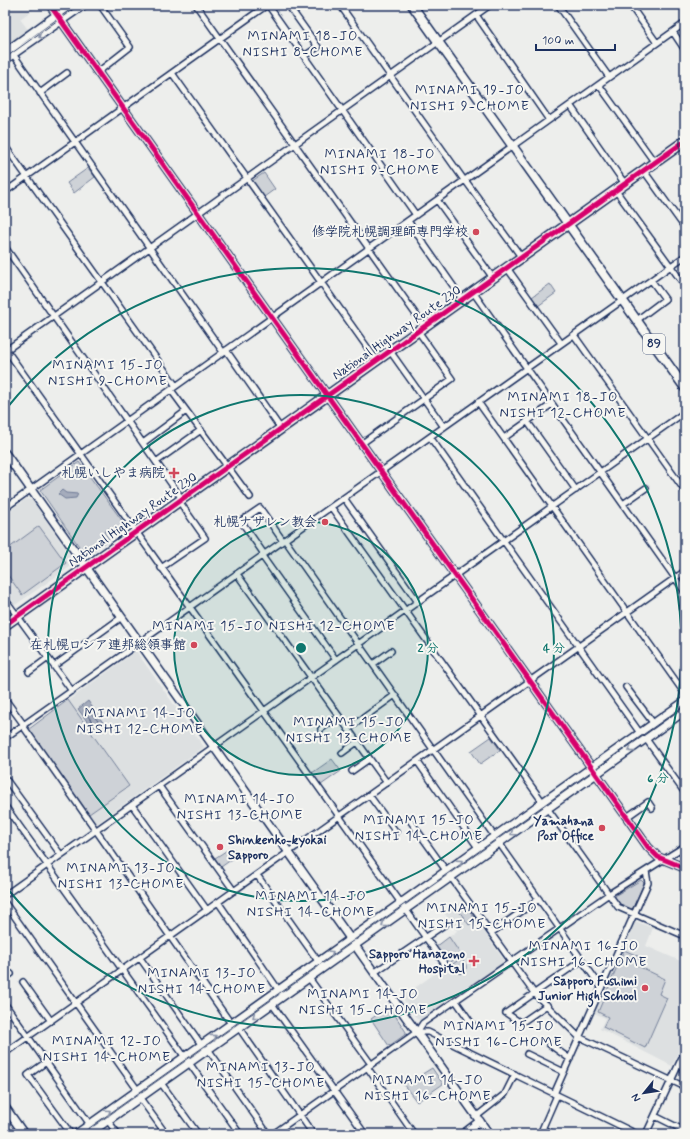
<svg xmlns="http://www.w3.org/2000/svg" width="690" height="1139" font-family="Mynerve,'Klee One',sans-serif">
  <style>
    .built { fill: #dde0e1 }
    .green { fill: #ced2d7; stroke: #74809a }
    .water { fill: #a5acbc; stroke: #6e7a96 }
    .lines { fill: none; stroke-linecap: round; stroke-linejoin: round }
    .shore { stroke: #526184; stroke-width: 1 }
    .minor-casing { stroke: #1b2f5e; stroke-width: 8 }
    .tertiary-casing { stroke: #1b2f5e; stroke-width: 10 }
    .primary-casing { stroke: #1b2f5e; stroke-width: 11 }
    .trunk-casing { stroke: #1b2f5e; stroke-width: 12 }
    .minor { stroke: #f6f6f2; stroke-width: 5 }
    .tertiary { stroke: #f6f6f2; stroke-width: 7 }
    .primary { stroke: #f6f6f2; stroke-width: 8 }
    .trunk { stroke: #f6f6f2; stroke-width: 9 }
    .tram { stroke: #1b2f5e; stroke-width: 1 }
    .cycleway-casing { stroke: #f6f6f2; stroke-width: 8 }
    .cycleway { stroke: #d6006c; stroke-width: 5 }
    .oneway { stroke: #8892a8 }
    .ring { fill: none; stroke: #0f766e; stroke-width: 2 }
    .poi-dot { fill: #d1495b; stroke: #f6f6f2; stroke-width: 1.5 }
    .labels { text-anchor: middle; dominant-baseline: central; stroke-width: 4; stroke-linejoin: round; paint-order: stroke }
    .shield { fill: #f6f6f2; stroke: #5d6b8a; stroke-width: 1 }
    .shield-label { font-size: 12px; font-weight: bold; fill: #1b2f5e }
    .poi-label { font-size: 13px; font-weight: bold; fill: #1b2f5e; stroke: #f6f6f2; text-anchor: end }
    .street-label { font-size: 13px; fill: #1b2f5e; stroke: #f6f6f2 }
    .neighbourhood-label { font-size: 14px; letter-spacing: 1px; fill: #1b2f5e; stroke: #f6f6f2 }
    .centre { fill: #0f766e; stroke: #f6f6f2; stroke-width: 2 }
    .ring-label { font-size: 12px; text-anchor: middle; font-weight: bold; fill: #0f766e; stroke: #f6f6f2; stroke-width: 4; stroke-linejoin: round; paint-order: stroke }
  </style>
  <rect width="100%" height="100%" fill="#edeeec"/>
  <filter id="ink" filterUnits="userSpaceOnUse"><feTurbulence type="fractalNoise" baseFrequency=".025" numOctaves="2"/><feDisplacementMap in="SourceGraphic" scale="8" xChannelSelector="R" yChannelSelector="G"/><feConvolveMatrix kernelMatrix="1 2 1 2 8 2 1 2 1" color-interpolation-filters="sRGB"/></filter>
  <g filter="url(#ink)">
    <!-- built -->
    <path class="built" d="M5 5 38 6 20 19 29 31 5 48Z
      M26 499 32 500 74 561V564L15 605 5 591V514Z
      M136 651 204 747 96 824 29 729Z
      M463 901 503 959V963L421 1020 417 1019 402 997 447 965 435 947 457 931 445 914Z
      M635 921 653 928 646 946 685 963V1039L672 1066 600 1029 605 1018 594 1013Z"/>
    <!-- green -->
    <path class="green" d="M88 168 95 177 74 193 67 183Z
      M264 173 275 189 264 197 252 181Z
      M550 284 556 293 538 306 532 297Z
      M79 462 126 526 115 534 110 528 104 532 109 539 88 554 83 552 40 490Z
      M39 526 66 563 22 595 5 571V551Z
      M68 700 129 786 89 814 29 729Z
      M491 737 500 750 480 764 471 751Z
      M332 759 341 771 321 785 312 773Z
      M232 847 238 855 221 867 215 858Z
      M641 880 644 883 633 908 631 909 621 905 615 897 616 895Z
      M466 906 476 920 469 925 459 911Z
      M449 937 461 955 448 964 436 947Z
      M624 950 640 957 636 965 665 979 659 994 667 998 645 1048 603 1027 608 1017 598 1012Z
      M461 958 466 965V969L460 974 453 964Z
      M389 1006 406 1032V1034L389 1046 371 1019Z
      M432 1068 443 1084 417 1102 403 1084 407 1081 408 1083Z"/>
    <!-- water -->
    <path class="water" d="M62 490 66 493 78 494 76 498 65 499 58 494Z
      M88 701 104 724 94 731 78 709Z"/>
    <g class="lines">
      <!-- shore -->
      <path class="shore" d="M87 708 98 721 96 725 94 724 84 711Z"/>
      <defs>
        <path id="minor" d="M196 5 424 326
          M268 5 416 215
          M288 5 318 47 304 56
          M340 5 464 180
          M558 5 609 77
          M630 5 657 43
          M476 15 549 120
          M673 32 685 50
          M13 54 223 352
          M98 72 130 47 100 5
          M172 73 377 361
          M599 85 655 163
          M40 93 67 73
          M570 105 625 184
          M5 146 176 386
          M644 171 685 228
          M465 180 522 258
          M616 191 685 286
          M5 192 267 5
          M437 200 493 278
          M408 221 463 300
          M5 247 182 499
          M507 268 561 343
          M473 292 685 592
          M637 320 665 299 651 280
          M574 335 685 491
          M5 348 446 966
          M226 350 281 429
          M5 351 490 5
          M390 351 444 427
          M171 390 250 497
          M478 402 685 694
          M527 421 576 490
          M430 437 640 733
          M504 438 552 404
          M143 443 186 411
          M361 444 452 379 418 331
          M156 462 201 430
          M344 498 418 602
          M623 504 646 488
          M331 507 618 907 685 936
          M5 508 685 23
          M285 540 601 987
          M264 554 241 521 260 508 283 541
          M262 556 336 660
          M161 568 205 538 179 501
          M237 574 387 783
          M5 599 72 691
          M373 664 391 651
          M54 666 122 617
          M29 672 48 658
          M626 687 654 724
          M5 699 24 725
          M23 726 232 1025
          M321 729 339 716
          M348 729 395 695
          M5 738 685 256
          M646 739 685 793
          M342 753 357 742
          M417 761 479 849
          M352 771 369 759
          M5 778 61 855
          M159 786 234 891
          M369 795 396 832
          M132 805 207 910
          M5 806 240 1134
          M627 817 648 802 652 808
          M409 819 534 993 579 1037 685 1087
          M257 875 323 968
          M5 895 685 412
          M218 902 280 992
          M5 903 139 1092
          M491 933 539 899
          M140 958 203 1047
          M375 972 447 923
          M5 978 11 974
          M309 978 371 1064
          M23 982 51 1021
          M456 1001 472 1024
          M5 1004 91 1126
          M272 1004 365 1134
          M547 1005 521 1023 506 1013 582 960
          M239 1028 313 1134
          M417 1032H428L637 1134
          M549 1044 570 1059
          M208 1049 268 1134
          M5 1053 685 571
          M527 1054 564 1072
          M46 1062 28 1075 71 1134
          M367 1067 414 1134
          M161 1083 198 1134
          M554 1094 648 883 646 871
          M140 1098 166 1134
          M477 1116 505 1094 515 1074
          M655 1116 685 1131
          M108 1121 118 1134
          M543 1129 553 1134
          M273 1134 417 1032 423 1023 609 894 685 846
          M540 1134 557 1095
          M646 1134 685 1051"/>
        <path id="tertiary" d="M50 5 648 847 658 857 685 868
          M5 52 70 5
          M5 60 84 5
          M5 453 489 1134
          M5 1107 24 1134
          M76 1134 685 701
          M89 1134 685 711
          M463 1134 480 1121"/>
        <path id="primary" d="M412 5 685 388"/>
        <path id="trunk" d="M5 625 685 141"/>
      </defs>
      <!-- minor casing -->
      <use href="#minor" class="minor-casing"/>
      <!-- tertiary casing -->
      <use href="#tertiary" class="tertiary-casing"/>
      <!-- primary casing -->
      <use href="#primary" class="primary-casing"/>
      <!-- trunk casing -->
      <use href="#trunk" class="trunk-casing"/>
      <!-- minor -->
      <use href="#minor" class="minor"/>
      <!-- tertiary -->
      <use href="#tertiary" class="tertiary"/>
      <!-- primary -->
      <use href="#primary" class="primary"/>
      <!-- trunk -->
      <use href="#trunk" class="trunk"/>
      <!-- tram -->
      <path class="tram" d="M5 58 79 5
        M81 1134 685 705"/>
      <defs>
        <path id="cycleway" d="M50 5 648 847 658 857 685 868
          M5 625 685 141"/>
      </defs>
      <!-- cycleway casing -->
      <use href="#cycleway" class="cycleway-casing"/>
      <!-- cycleway -->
      <use href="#cycleway" class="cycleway"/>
    </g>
    <!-- one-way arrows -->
    <defs><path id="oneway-chevron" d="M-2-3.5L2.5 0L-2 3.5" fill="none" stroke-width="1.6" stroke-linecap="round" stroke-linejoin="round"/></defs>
    <g class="oneway">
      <use href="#oneway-chevron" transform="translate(41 36) rotate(145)"/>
      <use href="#oneway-chevron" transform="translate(631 750) rotate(144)"/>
      <use href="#oneway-chevron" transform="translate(513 833) rotate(145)"/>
      <use href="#oneway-chevron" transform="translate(460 862) rotate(-35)"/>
      <use href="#oneway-chevron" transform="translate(384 925) rotate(144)"/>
      <use href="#oneway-chevron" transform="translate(331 953) rotate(-37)"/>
      <use href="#oneway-chevron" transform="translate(255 1016) rotate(144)"/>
      <use href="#oneway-chevron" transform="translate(214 1037) rotate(-36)"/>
      <use href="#oneway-chevron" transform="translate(108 1112) rotate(-35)"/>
    </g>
  </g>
  <!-- distance rings -->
  <circle cx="301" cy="648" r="127" fill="#0f766e" fill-opacity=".12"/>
  <g class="ring">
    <circle cx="301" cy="648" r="127"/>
    <circle cx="301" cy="648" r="253"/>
    <path d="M6 409A380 380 0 1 1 6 887"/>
  </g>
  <!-- markers -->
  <g class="poi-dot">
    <circle cx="476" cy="232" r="4"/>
    <path d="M172 467h4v4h4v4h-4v4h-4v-4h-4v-4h4z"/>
    <circle cx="325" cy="522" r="4"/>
    <circle cx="194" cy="645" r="4"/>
    <circle cx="602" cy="828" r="4"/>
    <circle cx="220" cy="847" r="4"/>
    <path d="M472 955h4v4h4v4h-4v4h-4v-4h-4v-4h4z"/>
    <circle cx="645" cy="988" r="4"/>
  </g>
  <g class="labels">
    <!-- shield labels -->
    <rect class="shield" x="643" y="334" width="22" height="20" rx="3"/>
    <g class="shield-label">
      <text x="654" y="344">89</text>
    </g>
    <!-- poi labels -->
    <g class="poi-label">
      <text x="468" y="232">修学院札幌調理師専門学校</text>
      <text x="165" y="473">札幌いしやま病院</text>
      <text x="317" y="522">札幌ナザレン教会</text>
      <text x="186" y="645">在札幌ロシア連邦総領事館</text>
      <text x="594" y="821">Yamahana<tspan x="594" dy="15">Post Office</tspan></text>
      <text x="228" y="840" text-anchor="start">Shinkenko-kyokai<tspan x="228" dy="15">Sapporo</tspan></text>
      <text x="465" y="954">Sapporo Hanazono<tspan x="465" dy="15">Hospital</tspan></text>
      <text x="637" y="981">Sapporo Fushimi<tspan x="637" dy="15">Junior High School</tspan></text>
    </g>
    <!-- street labels -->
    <g class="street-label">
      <text transform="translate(397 333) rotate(-35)">National Highway Route 230</text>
      <text transform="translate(133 520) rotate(-35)">National Highway Route 230</text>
    </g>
    <!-- neighbourhood labels -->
    <g class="neighbourhood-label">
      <text x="303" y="36">MINAMI 18-JO<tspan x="303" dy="16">NISHI 8-CHOME</tspan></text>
      <text x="470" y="90">MINAMI 19-JO<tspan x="470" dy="16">NISHI 9-CHOME</tspan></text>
      <text x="380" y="154">MINAMI 18-JO<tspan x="380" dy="16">NISHI 9-CHOME</tspan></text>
      <text x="108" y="365">MINAMI 15-JO<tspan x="108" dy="16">NISHI 9-CHOME</tspan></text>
      <text x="563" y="397">MINAMI 18-JO<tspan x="563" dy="16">NISHI 12-CHOME</tspan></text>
      <text x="274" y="626">MINAMI 15-JO NISHI 12-CHOME</text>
      <text x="140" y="713">MINAMI 14-JO<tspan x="140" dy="16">NISHI 12-CHOME</tspan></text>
      <text x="349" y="722">MINAMI 15-JO<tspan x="349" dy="16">NISHI 13-CHOME</tspan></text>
      <text x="240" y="799">MINAMI 14-JO<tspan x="240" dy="16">NISHI 13-CHOME</tspan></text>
      <text x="419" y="820">MINAMI 15-JO<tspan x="419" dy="16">NISHI 14-CHOME</tspan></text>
      <text x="121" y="868">MINAMI 13-JO<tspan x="121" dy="16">NISHI 13-CHOME</tspan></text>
      <text x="311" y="896">MINAMI 14-JO<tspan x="311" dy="16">NISHI 14-CHOME</tspan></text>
      <text x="482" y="908">MINAMI 15-JO<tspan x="482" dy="16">NISHI 15-CHOME</tspan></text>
      <text x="584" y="946">MINAMI 16-JO<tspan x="584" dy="16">NISHI 16-CHOME</tspan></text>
      <text x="202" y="973">MINAMI 13-JO<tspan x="202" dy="16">NISHI 14-CHOME</tspan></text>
      <text x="363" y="994">MINAMI 14-JO<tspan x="363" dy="16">NISHI 15-CHOME</tspan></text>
      <text x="499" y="1026">MINAMI 15-JO<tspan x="499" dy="16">NISHI 16-CHOME</tspan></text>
      <text x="107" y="1041">MINAMI 12-JO<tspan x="107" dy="16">NISHI 14-CHOME</tspan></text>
      <text x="261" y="1067">MINAMI 13-JO<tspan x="261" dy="16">NISHI 15-CHOME</tspan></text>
      <text x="428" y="1080">MINAMI 14-JO<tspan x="428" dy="16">NISHI 16-CHOME</tspan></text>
    </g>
  </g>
  <circle cx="301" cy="648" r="6" class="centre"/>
  <g class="ring-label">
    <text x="428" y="652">2 分</text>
    <text x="554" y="652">4 分</text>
    <text x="658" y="782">6 分</text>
  </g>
  <!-- margin -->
  <rect width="690" height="1139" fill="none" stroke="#f6f6f2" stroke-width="20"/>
  <rect x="10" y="10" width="670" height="1119" fill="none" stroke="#1b2f5e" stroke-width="1.5" filter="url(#ink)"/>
  <!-- north arrow -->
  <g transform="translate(644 1093) rotate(240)" stroke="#f6f6f2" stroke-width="3" paint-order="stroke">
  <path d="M0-3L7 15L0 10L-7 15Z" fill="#1b2f5e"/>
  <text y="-6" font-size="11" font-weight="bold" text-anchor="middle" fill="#1b2f5e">N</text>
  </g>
  <!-- scale -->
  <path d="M536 44v6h79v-6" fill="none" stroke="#1b2f5e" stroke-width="2"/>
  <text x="542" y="44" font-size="12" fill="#1b2f5e" stroke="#f6f6f2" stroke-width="3" paint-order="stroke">100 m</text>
</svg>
